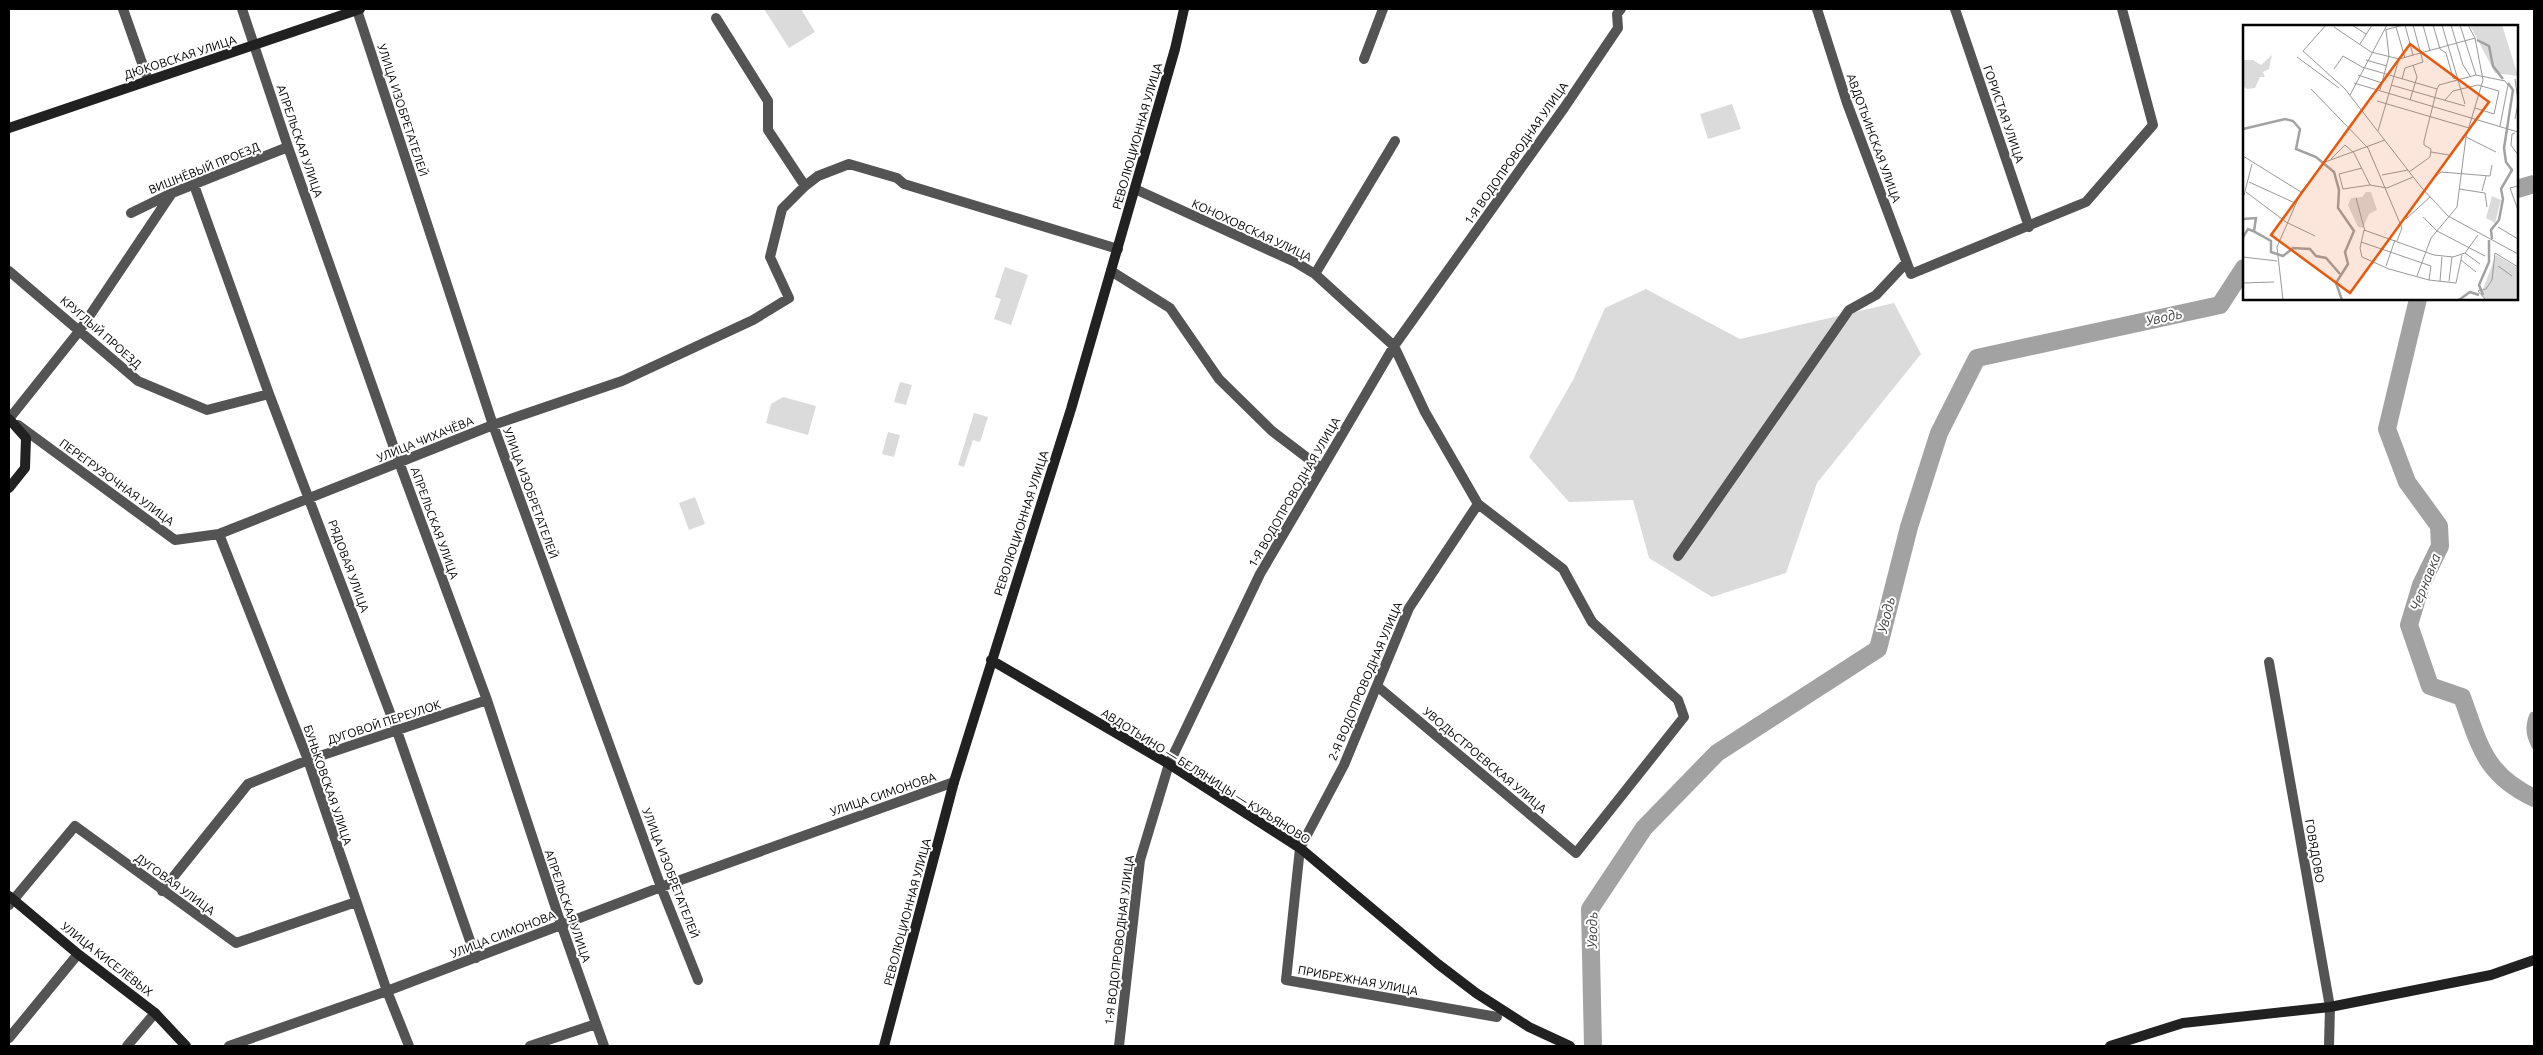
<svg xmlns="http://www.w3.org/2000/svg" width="2543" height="1055" font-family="Ubuntu,sans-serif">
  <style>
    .green { fill: #dbdbdb }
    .water { fill: #a2a2a2 }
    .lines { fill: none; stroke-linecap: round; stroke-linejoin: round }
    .river { stroke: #a2a2a2; stroke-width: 18 }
    .street { stroke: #545454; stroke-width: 10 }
    .secondary { stroke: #212121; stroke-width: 10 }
    .labels { text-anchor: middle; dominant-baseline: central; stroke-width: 4; stroke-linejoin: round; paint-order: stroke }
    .street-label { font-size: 12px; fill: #000; stroke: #fff }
    .water-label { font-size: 14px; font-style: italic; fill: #434343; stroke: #fff }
    .inset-river { fill: none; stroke: #a2a2a2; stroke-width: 2.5 }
    .inset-road { fill: none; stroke: #999; stroke-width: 1 }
    .view { fill: #e8590c; fill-opacity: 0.15; stroke: #e8590c; stroke-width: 2.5 }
    .inset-edge { fill: none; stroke: #000; stroke-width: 2.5 }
  </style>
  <rect width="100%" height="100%" fill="#fff"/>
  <!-- green -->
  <path class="green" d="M764 9H801L815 32 789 48Z
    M1732 104 1741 129 1708 139 1700 114Z
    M1005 267 1028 275 1011 325 994 319 1001 299 995 297Z
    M1646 289 1740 339 1894 303 1921 354 1817 483 1786 573 1712 597 1649 558 1633 500 1569 502 1529 457 1573 380 1605 308Z
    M900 382 912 385 906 405 894 402Z
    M783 397 816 406 808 435 766 423 771 404Z
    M974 413 988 417 980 442 973 440 964 467 958 465Z
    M888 432 900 435 894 457 882 454Z
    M695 497 705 524 689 530 679 503Z"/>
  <!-- water -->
  <path class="water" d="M2534 711V751C2526 739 2524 726 2530 713Z"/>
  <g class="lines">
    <!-- river -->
    <path class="river" d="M2517 189 2534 184
      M2418 299 2387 429 2407 482 2439 526 2440 546 2421 585 2409 625 2430 686 2462 697C2480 746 2484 774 2534 798
      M1593 1046 1590 909 1644 828 1717 753 1878 649 1909 527 1939 433 1977 358 2220 305 2244 268"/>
    <!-- street -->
    <path class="street" d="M123 9 148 80
      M242 9 288 147 399 462 487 700 561 924 604 1046
      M1817 9 1847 103 1911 274 2086 202 2153 125 2122 9
      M1955 9 2029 227
      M357 10 493 425 661 887 698 980
      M716 18 768 101V130L805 186
      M1364 59 1383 9
      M194 185 269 394 397 731 476 958
      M1135 189 1295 262 1315 274 1394 346 1425 412 1478 504 1563 569 1592 622 1678 700 1684 717 1576 853 1377 686
      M131 213 172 193 288 147
      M9 271 138 381 207 410 269 394
      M1111 271 1170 308 1219 379 1272 431 1322 469
      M1315 274 1395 141
      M9 419 80 330 172 193
      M18 425 175 540 219 534 493 425 622 381 753 320 789 298 770 257 782 209 805 186 818 176 849 164 897 178 904 184 1118 249
      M1478 504 1409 608 1344 765 1300 848 1286 980 1497 1017
      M219 534 308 760 387 991 409 1046
      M1678 556 1849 310 1876 295 1906 263
      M2269 662 2330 1007 2329 1046
      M162 891 248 784 308 760 487 700
      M9 905 75 826 236 943 356 902
      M9 1038 78 954
      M127 1046 155 1013
      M229 1046 387 991 661 887 954 782
      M530 1046 596 1024
      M1119 1046 1140 860 1169 764 1260 574 1394 346 1564 108 1618 28 1617 14 1621 9"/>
    <!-- secondary -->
    <path class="secondary" d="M9 128 360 9
      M9 419 26 438 25 468 9 488
      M991 660 1169 764 1300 848 1438 964 1476 993 1529 1027 1570 1046
      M9 896 78 954 155 1013 186 1046
      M884 1046 954 782 1071 409 1175 49 1184 9
      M2110 1046 2183 1023 2330 1007 2491 975 2534 960"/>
  </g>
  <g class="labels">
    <!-- street labels -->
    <g class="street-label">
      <text transform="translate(180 57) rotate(-18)">ДЮКОВСКАЯ УЛИЦА</text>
      <text transform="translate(403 110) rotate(72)">УЛИЦА ИЗОБРЕТАТЕЛЕЙ</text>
      <text transform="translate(2004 114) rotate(71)">ГОРИСТАЯ УЛИЦА</text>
      <text transform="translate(1137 136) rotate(-74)">РЕВОЛЮЦИОННАЯ УЛИЦА</text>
      <text transform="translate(1874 138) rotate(70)">АВДОТЬИНСКАЯ УЛИЦА</text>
      <text transform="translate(300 141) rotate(71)">АПРЕЛЬСКАЯ УЛИЦА</text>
      <text transform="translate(1516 153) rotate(-55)">1-Я ВОДОПРОВОДНАЯ УЛИЦА</text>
      <text transform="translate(204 168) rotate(-22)">ВИШНЁВЫЙ ПРОЕЗД</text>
      <text transform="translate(1252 230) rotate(25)">КОНОХОВСКАЯ УЛИЦА</text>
      <text transform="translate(101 332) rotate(41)">КРУГЛЫЙ ПРОЕЗД</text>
      <text transform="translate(425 439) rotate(-22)">УЛИЦА ЧИХАЧЁВА</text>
      <text transform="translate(117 482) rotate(36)">ПЕРЕГРУЗОЧНАЯ УЛИЦА</text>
      <text transform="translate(1294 492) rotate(-60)">1-Я ВОДОПРОВОДНАЯ УЛИЦА</text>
      <text transform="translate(531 493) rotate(70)">УЛИЦА ИЗОБРЕТАТЕЛЕЙ</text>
      <text transform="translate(435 523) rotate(70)">АПРЕЛЬСКАЯ УЛИЦА</text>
      <text transform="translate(1021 523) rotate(-72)">РЕВОЛЮЦИОННАЯ УЛИЦА</text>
      <text transform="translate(349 566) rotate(70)">РЯДОВАЯ УЛИЦА</text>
      <text transform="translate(1365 681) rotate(-67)">2-Я ВОДОПРОВОДНАЯ УЛИЦА</text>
      <text transform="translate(384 722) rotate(-18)">ДУГОВОЙ ПЕРЕУЛОК</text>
      <text transform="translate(1485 760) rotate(40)">УВОДЬСТРОЕВСКАЯ УЛИЦА</text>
      <text transform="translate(1206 776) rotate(32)">АВДОТЬИНО — БЕЛЯНИЦЫ — КУРЬЯНОВО</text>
      <text transform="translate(328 785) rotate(71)">БУНЬКОВСКАЯ УЛИЦА</text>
      <text transform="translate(883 794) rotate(-19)">УЛИЦА СИМОНОВА</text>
      <text transform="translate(2315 851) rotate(80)">ГОВЯДОВО</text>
      <text transform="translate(671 873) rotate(69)">УЛИЦА ИЗОБРЕТАТЕЛЕЙ</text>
      <text transform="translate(175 884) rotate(36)">ДУГОВАЯ УЛИЦА</text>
      <text transform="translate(568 906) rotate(71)">АПРЕЛЬСКАЯ УЛИЦА</text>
      <text transform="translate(907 912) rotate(-75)">РЕВОЛЮЦИОННАЯ УЛИЦА</text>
      <text transform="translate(503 934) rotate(-21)">УЛИЦА СИМОНОВА</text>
      <text transform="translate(1119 940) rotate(-83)">1-Я ВОДОПРОВОДНАЯ УЛИЦА</text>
      <text transform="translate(107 959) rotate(38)">УЛИЦА КИСЕЛЁВЫХ</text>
      <text transform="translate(1358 980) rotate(10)">ПРИБРЕЖНАЯ УЛИЦА</text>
    </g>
    <!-- water labels -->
    <g class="water-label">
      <text transform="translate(2164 317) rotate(-12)">Уводь</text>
      <text transform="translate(2425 582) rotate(-68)">Чернавка</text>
      <text transform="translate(1886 615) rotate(-76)">Уводь</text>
      <text transform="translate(1592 930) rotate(-89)">Уводь</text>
    </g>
  </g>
  <!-- overview -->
  <g transform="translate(2243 25)">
    <rect width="275" height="275" fill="#fff"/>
    <path d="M227 0H259L275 51 252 48ZM29 30 26 44 20 47 22 52H17L12 63 4 64 0 61V35H10L18 40ZM123 167H128L134 185 126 189 120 203 115 202 105 180 108 173 119 172ZM249 171 258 175 252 198 243 193ZM253 230 275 243V275H242L238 269Z" fill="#dbdbdb"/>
    <path class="inset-river" d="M234 15 246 21 250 41 260 54M0 104 42 94 50 96 57 104 53 124 73 132 91 147 96 165 95 183 111 206 102 227 105 239 93 258 99 275M0 194 13 193 11 206M0 212 5 204 10 206 28 216V227L40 231 50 223 67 224 73 231 83 233 97 249M249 214 248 205 256 195 260 174 258 164 269 145 263 137 261 123 270 65 265 58M240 270 236 260 246 237V215M216 275 227 267 236 270"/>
    <path class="inset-road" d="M109 0 123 9M162 0 170 30M180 0 187 26M190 0 197 24 203 28 210 53 214 54M199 0 222 79M208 0 220 40 227 51M217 0 233 50M91 2 128 27 156 34 232 13M153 2 162 33M142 5 160 0M117 19 129 0M60 26 102 64 178 162 205 191 275 229M60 26 83 0M54 32 96 63M123 35 144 41M91 44 100 31 119 42 194 64M115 50 139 58M159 54 162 43 180 37 170 0M272 54 275 76M111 58 275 107M148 60 222 81M68 64 125 123 159 203 154 216M194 64 196 60 233 50 262 56 265 60 257 101M137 65 146 31 143 5M107 70 144 0M167 75 174 52 170 40M202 75 210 66 235 60 256 66 251 89 232 83M134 76 226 103M272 94 275 79M135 106 156 34M272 108 269 109 268 120 275 130M223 112 253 127M188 127 206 130M0 131 58 167M88 134 102 120 111 128 127 160M119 143 96 149 100 164 127 160 144 163 170 152M166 147 187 132 188 124 181 120V116L194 64M139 150 165 145M191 153 198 147 247 151 249 140M6 157 52 178M275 161 267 163 275 185M216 164 242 168 244 182M239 166 243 151M3 167 43 197 72 211M113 173 122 206M0 174 9 139M180 192 194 206 242 231M163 194 187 172M255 202 275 214M118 217 188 241 186 255M222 228 237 239M219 230 213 258 186 255 146 244 119 232 117 223 121 205 191 230 210 232 222 228 235 210M0 232 34 236M218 235 233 247M143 241 152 215M255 241 269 251M174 251 188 213 214 182 223 112 240 55 232 13 225 0M197 256 199 232M206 256 209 232M0 258 31 257M40 275 34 222 58 167 82 137 142 115M243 275 235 266 243 264 249 255 252 228 275 242"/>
    <path class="view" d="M167 19 246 77 107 268 28 210Z"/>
    <rect width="275" height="275" class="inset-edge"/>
  </g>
  <!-- border -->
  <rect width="2543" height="1055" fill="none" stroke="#000000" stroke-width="20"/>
</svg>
